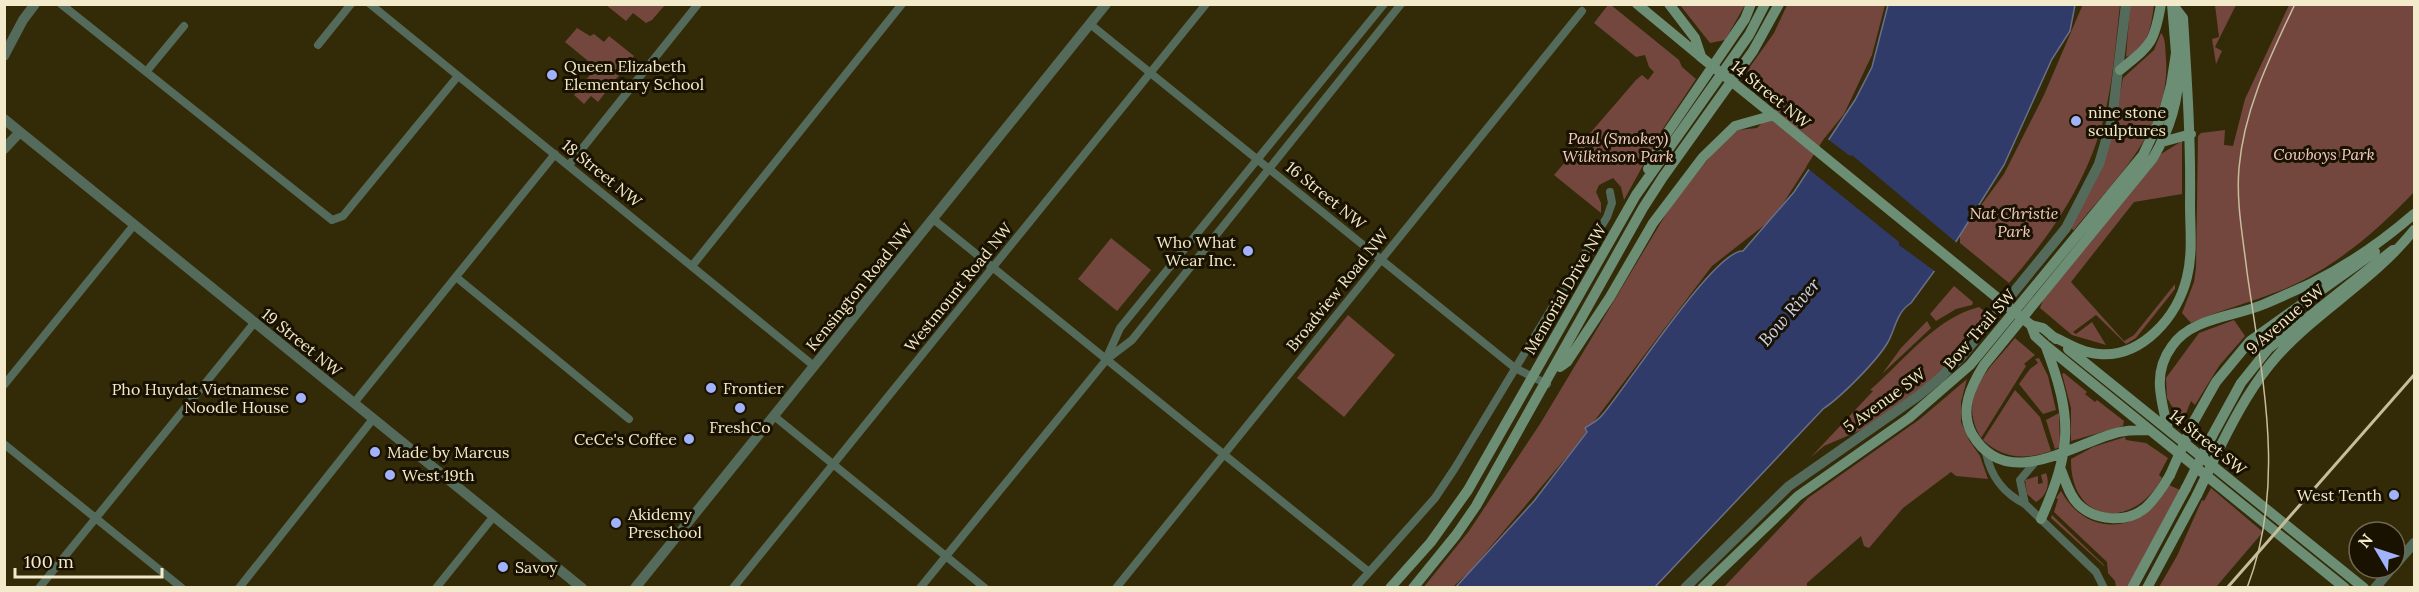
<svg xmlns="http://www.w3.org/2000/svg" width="2419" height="592" font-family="Lora,serif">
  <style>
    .green { fill: #73473e }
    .water { fill: #313b6a; stroke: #6b7087; stroke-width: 1.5 }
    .pier { fill: #332a08 }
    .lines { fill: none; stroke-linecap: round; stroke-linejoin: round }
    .minor { stroke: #546a5a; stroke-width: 8 }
    .tertiary { stroke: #546a5a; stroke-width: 10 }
    .secondary { stroke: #6b8e74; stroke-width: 10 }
    .tram { stroke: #c6bd9d; stroke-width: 1.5 }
    .rail { stroke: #c6bd9d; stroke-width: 3 }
    .secondary-bridge { stroke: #6b8e74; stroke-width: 10 }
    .poi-dot { fill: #a1b3fd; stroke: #1a1200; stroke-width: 2 }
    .labels { text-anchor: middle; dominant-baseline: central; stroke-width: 6; stroke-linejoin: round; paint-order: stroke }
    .poi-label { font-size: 16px; fill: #f3eacb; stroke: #1a1200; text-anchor: start }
    .street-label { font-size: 16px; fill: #f3eacb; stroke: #1a1200 }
    .park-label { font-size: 16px; font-style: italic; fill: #f3cdc4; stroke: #1a1200 }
    .water-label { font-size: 18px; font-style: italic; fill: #cad3f2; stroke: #1a1200 }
  </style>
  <rect width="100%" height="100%" fill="#332a08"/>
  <!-- green -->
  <path class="green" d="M2083 4 2120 5C2116 38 2114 72 2107 104 2093 173 2055 231 2009 283L1960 243V234L2004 174 2044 95Z
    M606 5H665L652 20 646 23 633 13 626 21Z
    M1608 5H1611L1679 60 1682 67 1696 79 1664 127 1624 200 1621 187 1613 178 1599 185 1596 192 1601 203V213L1554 175 1636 80 1642 75 1648 80 1654 72 1649 67 1645 55 1636 57 1594 23Z
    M1680 5H1745L1725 40 1710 43Z
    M1787 5H1885L1872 55 1844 114 1827 135 1784 202 1767 223 1712 266 1570 453 1470 571 1453 587 1423 588 1469 531 1540 424 1669 209 1712 154 1738 130 1757 128 1783 101 1747 71 1774 33Z
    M2130 5H2154C2151 26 2149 48 2126 57Z
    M2215 5H2236L2215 47 2222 51 2216 64 2212 39 2219 37Z
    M2289 5H2414V192C2376 232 2333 269 2282 290 2252 302 2220 310 2191 323L2182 313 2194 282 2196 268 2198 136 2201 133 2225 130 2224 145 2233 146 2245 99Z
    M577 28 590 36 594 34 604 42 609 36 634 56 598 102 591 96 584 104 574 95 594 70 593 65 565 42Z
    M2161 33C2166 38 2165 50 2166 59 2171 129 2114 180 2074 230L2070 228 2117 109 2123 78 2154 50Z
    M2182 141V194L2134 202 2071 282 2124 341 2134 335 2175 284V289L2136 338 2126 344 2096 315 2073 332 2076 334 2092 322 2106 345 2072 335 2040 308 2044 297 2161 154Z
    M1111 238 1151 270 1117 311 1078 279Z
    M1954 286 1973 302 1972 305 1956 309 1936 321 1930 314Z
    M1979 307 1988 314 1944 371 1868 427 1824 446 1810 458 1873 391 1870 390C1904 361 1935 318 1979 307Z
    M1348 315 1395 355 1344 417 1297 378Z
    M2234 320 2245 336 2219 366 2195 405 2191 401 2182 423 2167 398 2166 378 2199 333Z
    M1927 321 1931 328 1882 374 1901 348Z
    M2015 338 2035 355 2024 364 2026 366 1981 438C1955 394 1992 367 2015 338Z
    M2039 358 2048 376 2056 410 2043 414 2019 384 2030 369 2038 363 2035 359Z
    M2064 373 2087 392 2085 394 2095 402 2097 400 2124 421 2123 426 2071 441V408L2062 374Z
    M1967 379 1961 402V422L1969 440 1980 456 1988 479 1956 476 1951 472 1903 508 1869 548 1864 546 1861 536 1807 583V587H1724L1808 498 1920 419Z
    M2015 390 2040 417 2051 451C2025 460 2003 459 1983 440Z
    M2059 413 2060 447 2055 449 2046 420Z
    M2125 437 2126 440 2146 443 2168 458 2159 475 2162 478C2133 531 2070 524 2071 459L2093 447Z
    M2046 473C2051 486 2045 497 2036 502L2027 494 2025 480 2038 476V484L2043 483 2041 475Z
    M2169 485 2180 490 2127 587H2116L2115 581 2108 573 2107 562 2054 512 2058 499 2056 498 2061 491C2088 540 2145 533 2169 485Z
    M2211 488 2263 532 2216 587H2159L2177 556 2202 500 2204 501Z
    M2052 515 2103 564 2105 567 2051 518Z"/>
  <!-- water -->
  <path class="water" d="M1888 5H2075L2070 31 2052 59 2004 165 1957 240 1911 303C1896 313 1896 327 1888 342 1877 361 1841 397 1823 409L1654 588H1455L1534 501 1587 432 1585 428C1592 423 1598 421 1603 414 1625 389 1715 249 1743 251L1794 192 1855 100 1872 67Z"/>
  <!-- pier -->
  <path class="pier" d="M1825 137 1850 156 1852 155 1958 244 1936 272 1899 245V242L1806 167Z"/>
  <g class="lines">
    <!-- minor -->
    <path class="minor" d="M61 4 332 220 343 216 458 76
      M370 4 814 366
      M1090 24 1515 368 1547 384
      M318 45 351 4
      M146 72 184 26
      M569 165 698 4
      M933 219 1369 572
      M692 266 902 4
      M456 277 629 419
      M1107 357 1120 328 1384 4
      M4 385 134 225
      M354 403 555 154
      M774 416 985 588
      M4 444 182 588
      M1986 453C1991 477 2003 493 2025 504L2096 572 2104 588
      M2025 504 2020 480 2036 461
      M39 588 255 322
      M239 588 373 419
      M436 588 494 516
      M733 588 1206 4
      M920 588 1107 359 1132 340 1401 4
      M1116 588 1582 11
      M1355 588 1435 498 1455 468 1607 217 1612 203 1610 192"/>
    <!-- tertiary -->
    <path class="tertiary" d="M4 56 23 20 35 4
      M4 119 582 588
      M4 149 20 132
      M2395 565 2414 543
      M635 588 1106 4
      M1685 588 1789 486 1918 396 1940 378 1960 358 2066 228 2099 164 2112 120 2126 4
      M2375 588 2392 568"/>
    <!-- secondary -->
    <path class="secondary" d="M1637 4 1701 57
      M1669 4 1695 38 1701 56
      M2120 70C2150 45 2154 45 2161 4
      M1751 97 2000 300
      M2162 142 2191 134
      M1648 169 1663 139 1745 19 1751 4
      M2031 325 2043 328 2056 339
      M2031 325 2035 336 2045 345 2345 588
      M2052 336C2067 343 2082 353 2099 354 2142 358 2178 316 2187 277 2193 253 2190 228 2190 204 2191 142 2187 80 2183 18L2173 5
      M2068 349 2364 588
      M1560 367 1567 362 1610 297 1653 223 1703 157 1735 126 1774 115
      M2194 421 2216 382 2250 341 2375 252
      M2168 429C2161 399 2152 373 2172 346 2191 318 2233 317 2262 305 2279 298 2296 290 2312 283 2348 265 2384 240 2414 214
      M2150 430C2135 430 2122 430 2109 435 2065 449 2005 490 1972 434 1959 410 1971 386 1984 365L2153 158C2171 128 2180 97 2179 61
      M2212 436 2241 383 2269 348 2393 250
      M2221 445C2237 413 2254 382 2278 355 2320 309 2374 280 2414 230
      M2061 470C2066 482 2069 495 2078 504 2095 521 2126 523 2144 509 2155 500 2163 487 2170 475
      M2041 519C2072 449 2073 419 2046 347
      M1390 588 1431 542 1468 490 1636 195 1749 35 1765 4
      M1413 588 1456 535 1476 506 1643 208 1663 177 1753 51 1779 4
      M1702 588 1798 496 1909 418 1970 365 2143 155 2164 111 2171 85 2176 53 2172 4
      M2132 588 2186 488
      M2147 588 2197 495"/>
    <!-- tram -->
    <path class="tram" d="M2247 588C2287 484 2262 378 2247 272 2243 237 2236 203 2239 168 2244 109 2270 57 2295 4"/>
    <!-- rail -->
    <path class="rail" d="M2227 588 2414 375"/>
    <!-- secondary-bridge -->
    <path class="secondary-bridge" d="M1701 57 1751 97
      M2000 300 2031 325
      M2170 475 2194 421
      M2186 488 2212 436
      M2197 495 2221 445"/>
  </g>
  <!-- markers -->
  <g class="poi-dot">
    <circle cx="552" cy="75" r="6"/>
    <circle cx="2076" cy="121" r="6"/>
    <circle cx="1248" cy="251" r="6"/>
    <circle cx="711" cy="388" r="6"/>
    <circle cx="301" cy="398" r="6"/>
    <circle cx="740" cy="408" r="6"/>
    <circle cx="689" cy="439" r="6"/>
    <circle cx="375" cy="452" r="6"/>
    <circle cx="390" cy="475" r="6"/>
    <circle cx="2394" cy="495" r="6"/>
    <circle cx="616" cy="523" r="6"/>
    <circle cx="503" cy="567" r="6"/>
  </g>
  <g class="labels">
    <!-- poi labels -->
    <g class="poi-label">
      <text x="564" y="66">Queen Elizabeth<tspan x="564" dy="18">Elementary School</tspan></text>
      <text x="2088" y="112">nine stone<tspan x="2088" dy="18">sculptures</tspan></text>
      <text x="1236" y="242" text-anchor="end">Who What<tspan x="1236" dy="18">Wear Inc.</tspan></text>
      <text x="723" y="388">Frontier</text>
      <text x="289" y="389" text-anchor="end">Pho Huydat Vietnamese<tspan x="289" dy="18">Noodle House</tspan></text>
      <text x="740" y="427" text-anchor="middle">FreshCo</text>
      <text x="677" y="439" text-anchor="end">CeCe's Coffee</text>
      <text x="387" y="452">Made by Marcus</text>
      <text x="402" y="475">West 19th</text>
      <text x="2382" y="495" text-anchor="end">West Tenth</text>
      <text x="628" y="514">Akidemy<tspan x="628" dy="18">Preschool</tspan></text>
      <text x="515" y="567">Savoy</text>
    </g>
    <!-- street labels -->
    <g class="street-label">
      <text transform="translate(1771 94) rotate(39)">14 Street NW</text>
      <text transform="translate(602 173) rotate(39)">18 Street NW</text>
      <text transform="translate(1326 195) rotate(39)">16 Street NW</text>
      <text transform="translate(859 287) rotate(-51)">Kensington Road NW</text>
      <text transform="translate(958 287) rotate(-51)">Westmount Road NW</text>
      <text transform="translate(1565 289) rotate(-60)">Memorial Drive NW</text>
      <text transform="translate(1337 290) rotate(-51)">Broadview Road NW</text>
      <text transform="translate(2285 319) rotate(-41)">9 Avenue SW</text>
      <text transform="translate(1979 329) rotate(-49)">Bow Trail SW</text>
      <text transform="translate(302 342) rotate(39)">19 Street NW</text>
      <text transform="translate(1884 400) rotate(-36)">5 Avenue SW</text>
      <text transform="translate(2208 442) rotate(39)">14 Street SW</text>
    </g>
    <!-- park labels -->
    <g class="park-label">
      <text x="1618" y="138">Paul (Smokey)<tspan x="1618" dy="18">Wilkinson Park</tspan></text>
      <text x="2324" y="154">Cowboys Park</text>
      <text x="2014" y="213">Nat Christie<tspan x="2014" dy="18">Park</tspan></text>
    </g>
    <!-- water labels -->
    <g class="water-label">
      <text transform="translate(1789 312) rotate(-49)">Bow River</text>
    </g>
  </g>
  <!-- border -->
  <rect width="2419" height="592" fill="none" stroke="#f3eacb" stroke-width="12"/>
  <!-- north arrow -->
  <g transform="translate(2377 550) rotate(309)"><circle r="28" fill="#1a1200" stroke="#716851" stroke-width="1.5"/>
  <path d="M0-4.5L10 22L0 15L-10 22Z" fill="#a1b3fd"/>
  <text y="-9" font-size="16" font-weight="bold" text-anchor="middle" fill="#f3eacb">N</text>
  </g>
  <!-- scale -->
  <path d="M15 568v9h147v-9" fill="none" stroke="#f3eacb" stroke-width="3"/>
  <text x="24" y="568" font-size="18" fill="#f3eacb" stroke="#1a1200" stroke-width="4.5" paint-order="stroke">100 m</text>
</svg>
